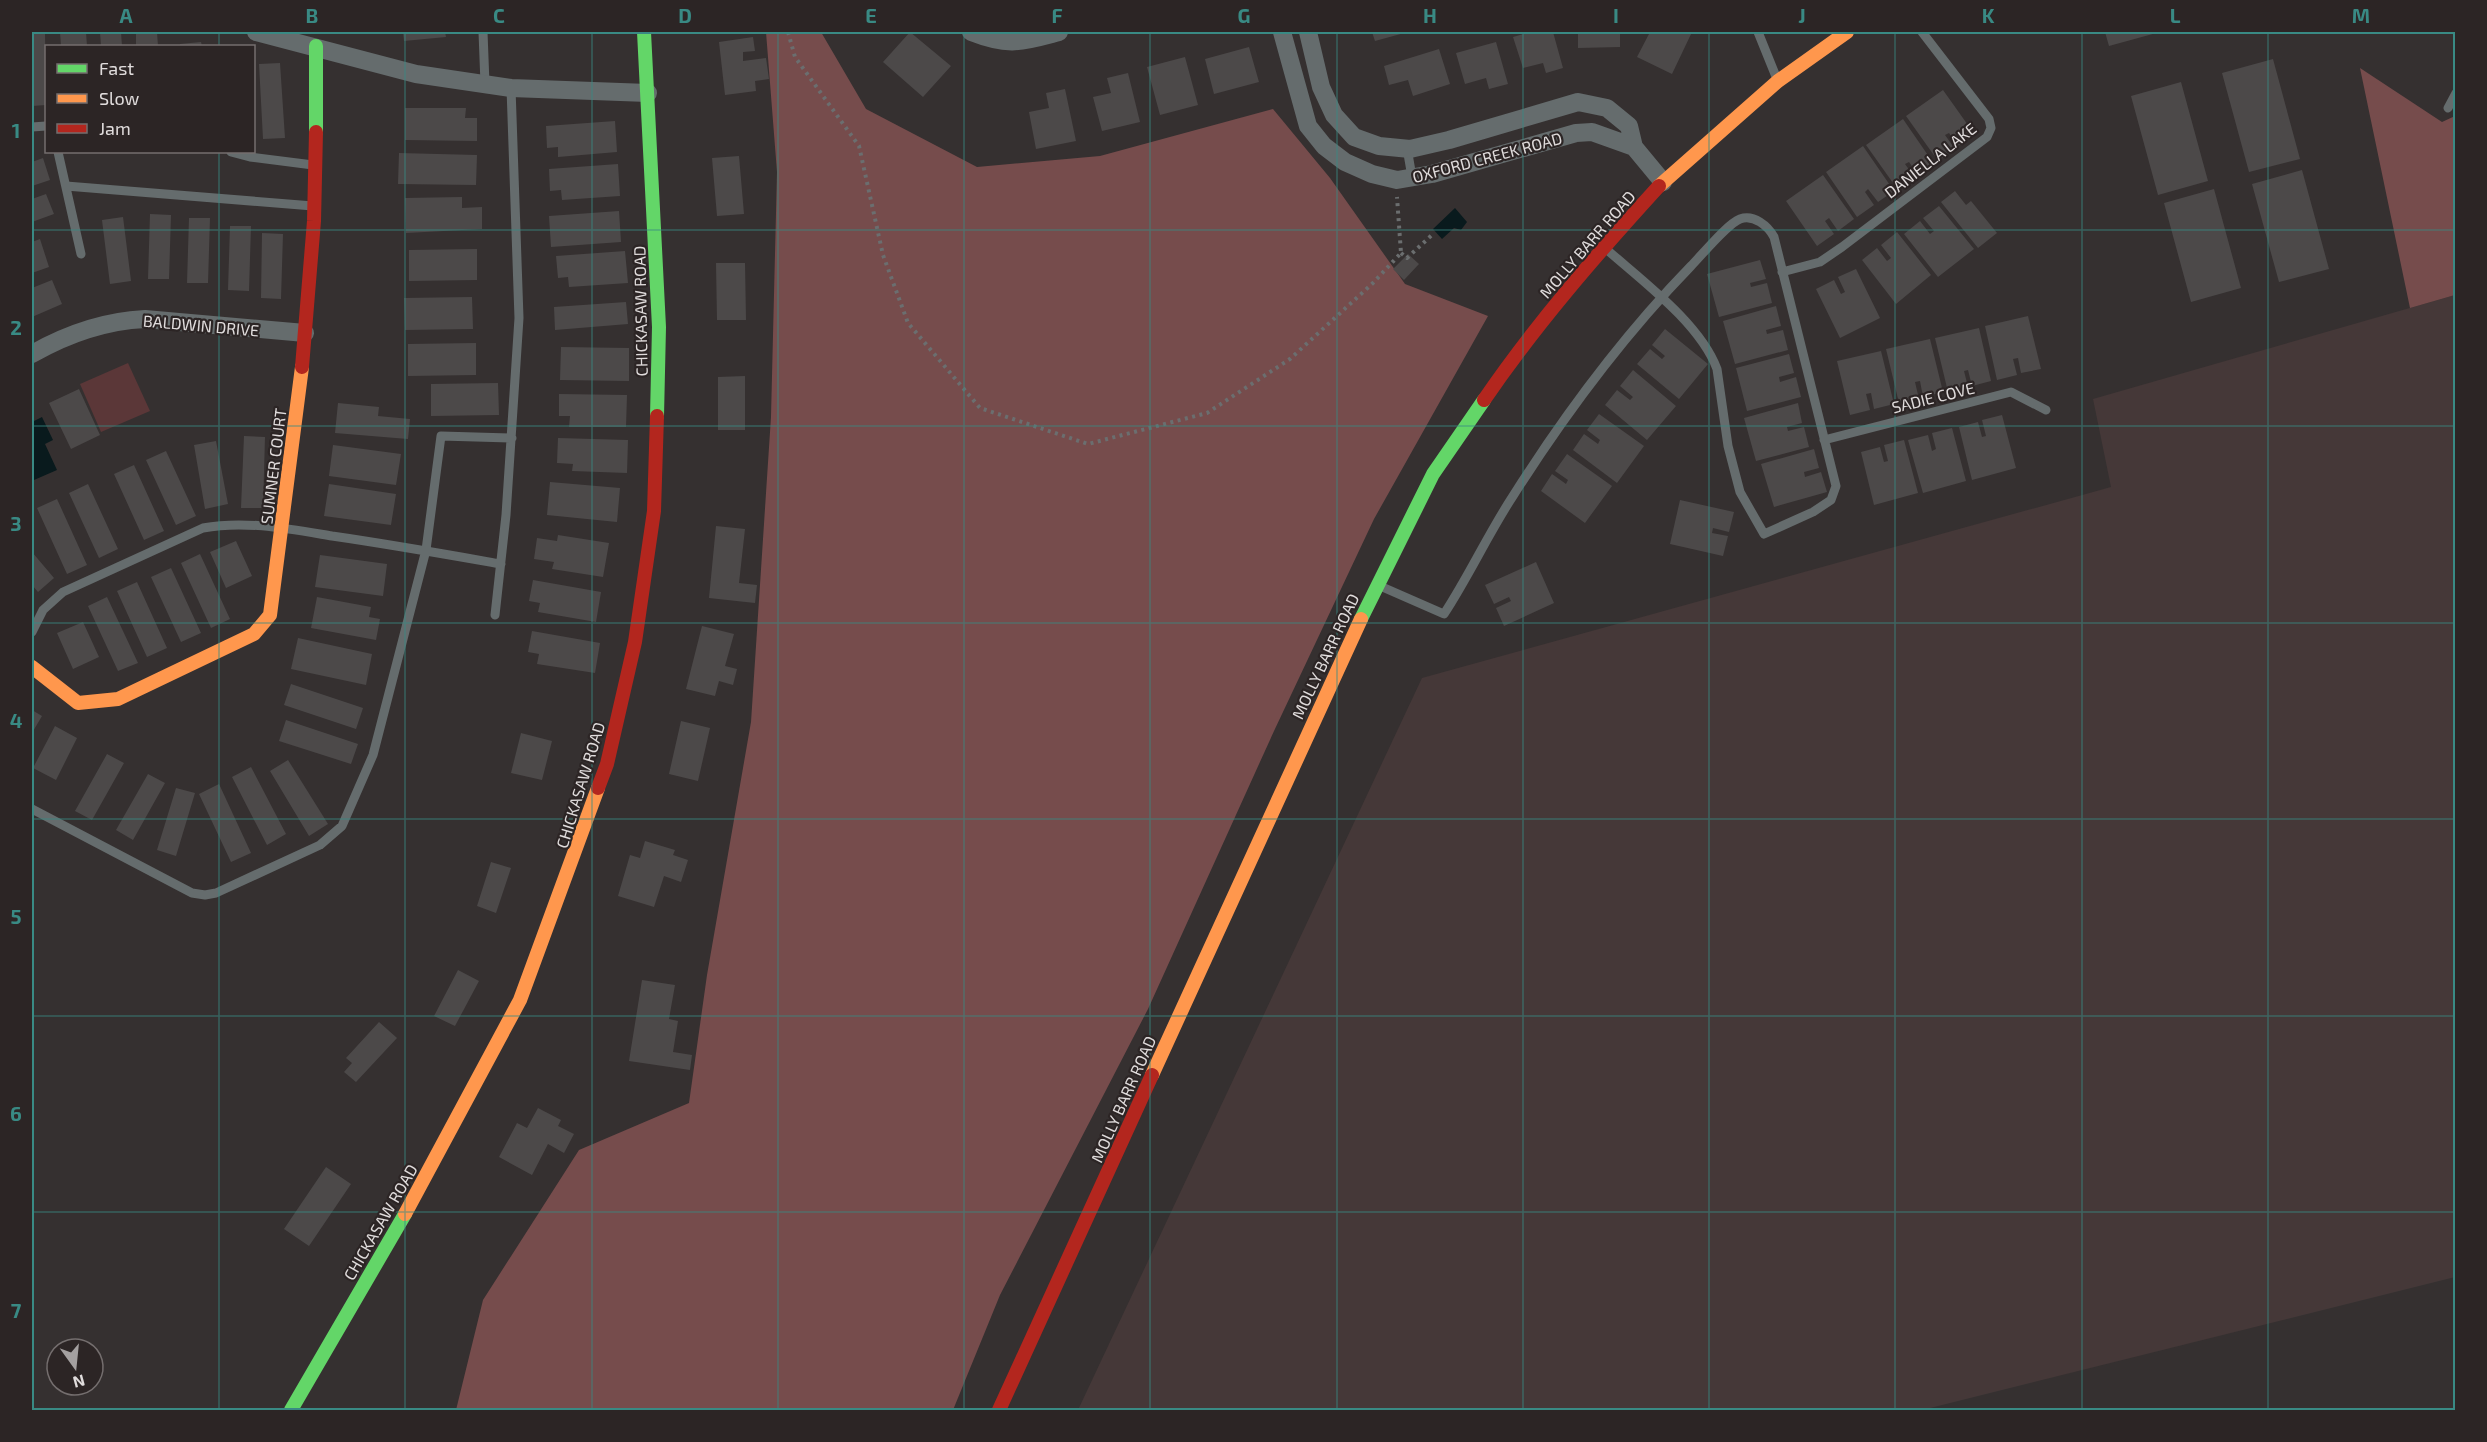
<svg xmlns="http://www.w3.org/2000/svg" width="2487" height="1442" font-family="'Exo 2',sans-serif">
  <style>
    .built { fill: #453838 }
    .green { fill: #5b3738 }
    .forest { fill: #764c4c }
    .water { fill: #091a1d }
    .building { fill: #4c4949 }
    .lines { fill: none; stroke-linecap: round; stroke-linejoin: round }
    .path { stroke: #6b6e6f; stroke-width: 4; stroke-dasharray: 3 4.5; stroke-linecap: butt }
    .lane { stroke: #656c6d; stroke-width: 9 }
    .street { stroke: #656c6d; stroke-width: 18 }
    .fast { stroke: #63d668; stroke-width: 14 }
    .slow { stroke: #ff974d; stroke-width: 14 }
    .jam { stroke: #b3261e; stroke-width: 14 }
    .grid { fill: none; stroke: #398a84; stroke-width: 1.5; stroke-opacity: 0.55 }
    .labels { text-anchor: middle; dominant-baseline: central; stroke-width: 4.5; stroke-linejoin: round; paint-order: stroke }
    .street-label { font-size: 16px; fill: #e0dcdc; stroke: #2c2525 }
    .neatline { fill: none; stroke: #398a84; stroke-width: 2 }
    .grid-label { font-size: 20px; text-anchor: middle; font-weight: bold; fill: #398a84 }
  </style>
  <rect width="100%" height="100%" fill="#353030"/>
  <!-- built -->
  <path class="built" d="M2455 295V1277L1922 1410H1078L1422 678 2111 487 2093 399Z"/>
  <!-- green -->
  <path class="green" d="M128 363 150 411 101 432 80 384Z"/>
  <!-- forest -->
  <path class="forest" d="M766 32H821L866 109 977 167 1100 156 1273 109 1330 178 1405 284 1488 316 1374 519 1274 731 1148 1009 1000 1295 953 1410H456L483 1300 579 1150 689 1103 707 975 751 722 771 417 777 172Z
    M2360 68 2442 122 2455 116V295L2410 308Z"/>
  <!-- water -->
  <path class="water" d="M1455 208 1467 222 1461 230 1454 228 1442 239 1433 229Z
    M42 417 53 440 45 444 57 470 34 480 32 476V422Z"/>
  <!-- building -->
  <path class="building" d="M32 32H45L46 105 32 106Z
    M60 32H86L87 46H61Z
    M100 32H121L122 46H101Z
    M136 32H157L158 46H136Z
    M403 32H445L446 37 404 41Z
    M910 32 951 66 923 97 883 62Z
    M1372 32H1408L1375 41Z
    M1530 32H1553L1563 68 1546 73 1543 63 1523 68 1513 37Z
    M1578 32H1620V47L1578 48Z
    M1650 32H1692L1672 74 1637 57Z
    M2105 32H2160L2109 46Z
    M753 37 755 51 743 52V61L766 58 769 79 755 81 756 91 725 95 719 42Z
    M201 42 202 46H180V44Z
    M1496 42 1508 84 1489 89 1486 78 1465 84 1456 53Z
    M1249 47 1259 82 1214 94 1205 59Z
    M1439 49 1450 84 1413 96 1408 80 1389 85 1384 66Z
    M1185 57 1198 105 1160 115 1147 67Z
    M2273 59 2300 159 2249 172 2222 73Z
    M280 63 285 138 263 139 259 64Z
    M1128 73 1140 122 1102 131 1093 97 1111 93 1107 78Z
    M2181 82 2208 181 2158 195 2131 96Z
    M1065 89 1076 141 1036 149 1029 112 1049 108 1046 93Z
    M1943 90 1975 135 1958 146 1949 133 1945 135 1955 149 1938 161 1906 116Z
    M405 108H466L465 118H477V141L405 140Z
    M1903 119 1934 164 1918 175 1909 162 1905 164 1915 178 1898 190 1866 145Z
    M615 121 617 152 558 157V147L547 148 546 126Z
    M1863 146 1894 191 1878 202 1868 189 1865 192 1874 205 1857 217 1826 172Z
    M399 153 477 155 476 185 398 184Z
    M739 156 744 214 717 216 712 158Z
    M43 158 50 180 32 186V162Z
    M618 164 620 196 562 200 561 190 550 191 549 169Z
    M2302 170 2329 269 2279 282 2252 184Z
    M1823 175 1854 219 1838 231 1829 218 1825 221 1834 234 1817 246 1786 201Z
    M2214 189 2241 288 2191 302 2164 203Z
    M1955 191 1966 205 1971 201 1997 233 1978 248 1941 202Z
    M46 194 54 214 32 222V199Z
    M462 197V208L482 207V229L406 233 405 198Z
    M1939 206 1974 249 1938 277 1904 234 1920 221 1930 234 1934 231 1923 218Z
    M619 211 621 242 551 247 549 216Z
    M150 214 171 215 169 279H148Z
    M123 217 131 281 110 284 102 220Z
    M189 218H210L208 283H187Z
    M230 226H251L249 291 228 290Z
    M1897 232 1931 275 1896 304 1862 260 1877 248 1887 261 1891 258 1881 245Z
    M262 233 283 234 281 299 261 298Z
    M40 239 49 267 32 273V242Z
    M477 249V280L409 281V250Z
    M625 251 628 283 569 287 568 277 558 278 556 256Z
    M1408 254 1419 264 1404 280 1393 269Z
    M1760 260 1766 279 1750 283 1751 287 1767 283 1772 303 1719 317 1707 274Z
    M716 263H745L746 320H717Z
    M1856 269 1880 318 1840 338 1816 289 1834 280 1841 294 1845 292 1838 277Z
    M52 280 62 304 32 317V288Z
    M472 297 473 329 405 330 404 298Z
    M626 302 628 324 555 330 554 307Z
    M1776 306 1781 326 1766 330 1767 334 1783 330 1788 350 1735 364 1723 321Z
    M2028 316 2041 369 2021 373 2018 358 2013 359 2017 375 1997 380 1985 326Z
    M1979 328 1991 381 1972 386 1968 370 1964 371 1968 387 1948 392 1935 338Z
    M1665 329 1708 364 1679 399 1637 364 1650 349 1662 359 1665 356 1652 345Z
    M1930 339 1943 392 1923 397 1920 381 1915 382 1919 399 1899 403 1886 349Z
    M476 343V375L408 376V344Z
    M561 347 629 348V381L560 380Z
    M1881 351 1894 404 1874 409 1871 393 1866 394 1870 410 1850 415 1837 361Z
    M1789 354 1794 373 1779 377 1780 382 1796 377 1801 397 1747 411 1736 368Z
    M1633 370 1676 406 1647 440 1605 405 1617 390 1630 400 1633 397 1620 386Z
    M745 376V430H718V377Z
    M498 383 499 415 431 416V384Z
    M79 389 100 435 71 449 49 403Z
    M559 394 627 395 626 427H569L570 416H559Z
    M338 403 379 407 378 416 410 419 408 439 335 433Z
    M1798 403 1802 423 1787 427 1788 431 1804 427 1809 447 1756 461 1744 418Z
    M1599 414 1644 446 1617 483 1573 450 1584 434 1598 444 1600 440 1587 430Z
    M2002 415 2016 468 1972 480 1959 427 1978 422 1982 437 1986 436 1982 420Z
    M1952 428 1966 481 1923 493 1908 440 1928 435 1932 451 1936 449 1932 433Z
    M244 436 265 437 263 508H241Z
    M558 438 628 440 627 473 572 471 573 464 557 463Z
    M1904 440 1918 493 1874 505 1861 452 1880 447 1884 462 1888 461 1884 445Z
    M216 441 228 504 205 509 194 445Z
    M333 445 401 454 396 485 329 476Z
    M1814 449 1819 468 1804 472 1805 477 1821 472 1827 492 1774 507 1761 464Z
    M166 451 196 516 176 525 146 460Z
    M1567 454 1612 486 1585 523 1541 491 1552 474 1566 484 1568 480 1555 471Z
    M134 465 164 531 144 540 114 474Z
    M550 482 620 488 617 522 547 515Z
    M88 484 118 549 99 558 69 493Z
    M329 484 396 494 391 525 324 516Z
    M57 499 87 565 67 574 37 508Z
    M1680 500 1734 512 1729 532 1713 528 1712 533 1728 536 1723 556 1670 544Z
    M716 526 745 529 739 583 757 585 755 603 709 598Z
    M558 535 609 543 603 577 552 569 554 562 534 559 537 538 557 541Z
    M236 541 252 576 226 588 210 552Z
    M32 552 54 578 38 592 32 585Z
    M200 554 230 619 211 628 181 563Z
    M320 555 387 564 383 596 315 587Z
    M1536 562 1554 603 1504 626 1496 608 1511 601 1509 597 1494 604 1485 585Z
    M171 568 201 633 181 642 151 577Z
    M533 580 601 592 596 622 538 612 540 603 529 601Z
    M137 582 167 648 147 657 117 591Z
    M107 597 138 663 118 671 88 606Z
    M317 597 371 607 369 617 380 619 376 640 311 628Z
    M83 622 99 657 73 669 57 633Z
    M702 626 734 634 725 666 737 669 733 685 719 681 715 696 686 689Z
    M532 631 600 643 595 673 537 664 539 654 528 652Z
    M298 638 372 654 366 685 291 669Z
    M291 684 363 708 356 729 284 705Z
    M32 710 42 716 32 733Z
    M286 720 358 744 351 764 279 741Z
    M681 721 710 728 698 781 669 774Z
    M55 726 77 738 56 780 33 768Z
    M521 733 552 741 542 780 511 773Z
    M107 754 124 763 92 820 75 811Z
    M288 760 328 824 309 836 270 771Z
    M251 767 286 834 267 845 232 777Z
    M148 774 165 783 133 840 116 830Z
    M219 784 251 853 231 862 199 794Z
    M176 788 195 793 176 856 157 850Z
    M645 841 675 850 673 855 688 860 681 882 664 876 654 907 618 896 630 855 640 858Z
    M491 862 511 868 496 913 477 906Z
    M458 970 479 981 455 1026 434 1016Z
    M642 980 675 985 669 1019 678 1021 673 1052 692 1055 690 1070 629 1061Z
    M379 1022 397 1038 356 1082 344 1072 352 1063 346 1058Z
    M538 1108 561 1120 558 1126 574 1134 564 1153 548 1144 532 1175 499 1157 517 1123 527 1128Z
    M326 1167 351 1184 309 1246 284 1229Z"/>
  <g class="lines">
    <!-- path -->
    <path class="path" d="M788 32 795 57 859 146 883 255 908 323 980 408 1088 444 1207 413 1290 359 1373 283 1401 253 1397 197
      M1401 253 1407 258 1433 234"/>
    <!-- lane -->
    <path class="lane" d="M483 32 485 84
      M1758 32 1777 79
      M2448 108 2456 93
      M32 127 46 126
      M1407 148 1412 177
      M58 152 81 254
      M231 152 250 157 313 165
      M66 186 313 206
      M1782 272 1820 262 1842 247 1987 137 1991 128 1989 119 1922 32
      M1824 440 2011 392 2046 410
      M1380 586 1444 614C1469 576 1488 534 1513 496 1565 414 1623 336 1691 266 1702 255 1727 224 1740 219 1754 214 1768 226 1774 237L1836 486 1831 500 1813 512 1764 534 1740 492 1728 446 1717 369C1700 323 1641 280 1605 248
      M495 615 506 515 519 318 511 88
      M32 632 43 610 63 592 203 528C245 520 290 529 332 536 388 544 444 554 501 564
      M32 809 192 893 205 895 216 893 320 845 342 826 373 755 426 550 441 436 512 438"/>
    <!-- street -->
    <path class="street" d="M256 32 416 74 511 88 648 93
      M971 32C1009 47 1021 42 1059 32
      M1282 32 1308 126 1324 146 1345 162 1372 174 1397 180 1432 174 1576 133 1592 132 1634 147
      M1308 32 1321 87 1334 115 1354 137 1379 146 1410 149 1449 140 1578 102 1607 108 1629 126 1634 147 1663 182
      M32 354C67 334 104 321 145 319L305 333"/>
    <!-- fast -->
    <path class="fast" d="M644 32 659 327 657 416
      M316 46V132
      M1361 619 1433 474 1484 400
      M291 1410 405 1214"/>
    <!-- slow -->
    <path class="slow" d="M1659 186 1778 81 1847 32
      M32 667 78 703 118 699 254 634 270 615 302 367
      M1152 1075 1361 619
      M405 1214 520 1000 598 788"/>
    <!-- jam -->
    <path class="jam" d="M302 367 314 221 316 132
      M1484 400C1536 324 1597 254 1659 186
      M598 788 607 764 635 642 654 511 657 416
      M999 1410 1152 1075"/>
  </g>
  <!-- grid -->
  <path class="grid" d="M219 32V46M405 32V1410M592 32V1410M778 32V1410M964 32V1410M1150 32V1410M1337 32V1410M1523 32V1410M1709 32V1410M1895 32V1410M2082 32V1410M2268 32V1410M219 152V1410M32 230H2456M32 426H2456M32 623H2456M32 819H2456M32 1016H2456M32 1212H2456"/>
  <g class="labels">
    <!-- street labels -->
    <g class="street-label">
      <text transform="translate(1487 157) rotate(-15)">OXFORD CREEK ROAD</text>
      <text transform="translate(1930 160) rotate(-38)">DANIELLA LAKE</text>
      <text transform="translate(1587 244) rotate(-49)">MOLLY BARR ROAD</text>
      <text transform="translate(640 311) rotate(-91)">CHICKASAW ROAD</text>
      <text transform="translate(201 325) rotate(5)">BALDWIN DRIVE</text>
      <text transform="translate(1933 397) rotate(-14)">SADIE COVE</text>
      <text transform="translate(273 466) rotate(-83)">SUMNER COURT</text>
      <text transform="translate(1325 656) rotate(-65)">MOLLY BARR ROAD</text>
      <text transform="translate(580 785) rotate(-73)">CHICKASAW ROAD</text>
      <text transform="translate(1123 1099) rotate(-66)">MOLLY BARR ROAD</text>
      <text transform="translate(380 1222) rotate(-60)">CHICKASAW ROAD</text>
    </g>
  </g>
  <!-- border -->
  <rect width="2487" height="1442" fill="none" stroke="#2c2525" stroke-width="66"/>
  <!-- legend -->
  <rect x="45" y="45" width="210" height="108" fill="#2c2525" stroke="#746e6e" stroke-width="1.5"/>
  <rect x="57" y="64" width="30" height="9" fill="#63d668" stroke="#746e6e" stroke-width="1.5"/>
  <text x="99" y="75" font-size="18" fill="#e0dcdc">Fast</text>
  <rect x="57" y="94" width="30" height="9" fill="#ff974d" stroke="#746e6e" stroke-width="1.5"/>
  <text x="99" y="105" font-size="18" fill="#e0dcdc">Slow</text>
  <rect x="57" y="124" width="30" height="9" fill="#b3261e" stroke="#746e6e" stroke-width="1.5"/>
  <text x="99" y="135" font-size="18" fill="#e0dcdc">Jam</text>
  <!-- north arrow -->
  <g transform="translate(75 1367) rotate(165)"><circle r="28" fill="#2c2525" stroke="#746e6e" stroke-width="1.5"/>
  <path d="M0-4.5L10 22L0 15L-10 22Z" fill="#a4a0a0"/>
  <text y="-9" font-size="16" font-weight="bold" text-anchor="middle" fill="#e0dcdc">N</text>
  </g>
  <rect x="33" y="33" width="2421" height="1376" class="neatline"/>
  <g class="grid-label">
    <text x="126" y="23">A</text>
    <text x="312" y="23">B</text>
    <text x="499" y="23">C</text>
    <text x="685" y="23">D</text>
    <text x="871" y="23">E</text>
    <text x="1057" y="23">F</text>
    <text x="1244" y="23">G</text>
    <text x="1430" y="23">H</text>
    <text x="1616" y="23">I</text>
    <text x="1802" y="23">J</text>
    <text x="1988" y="23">K</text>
    <text x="2175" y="23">L</text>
    <text x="2361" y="23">M</text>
    <text x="16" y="138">1</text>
    <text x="16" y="335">2</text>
    <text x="16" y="531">3</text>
    <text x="16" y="728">4</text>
    <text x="16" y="924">5</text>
    <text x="16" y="1121">6</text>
    <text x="16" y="1318">7</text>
  </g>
</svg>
